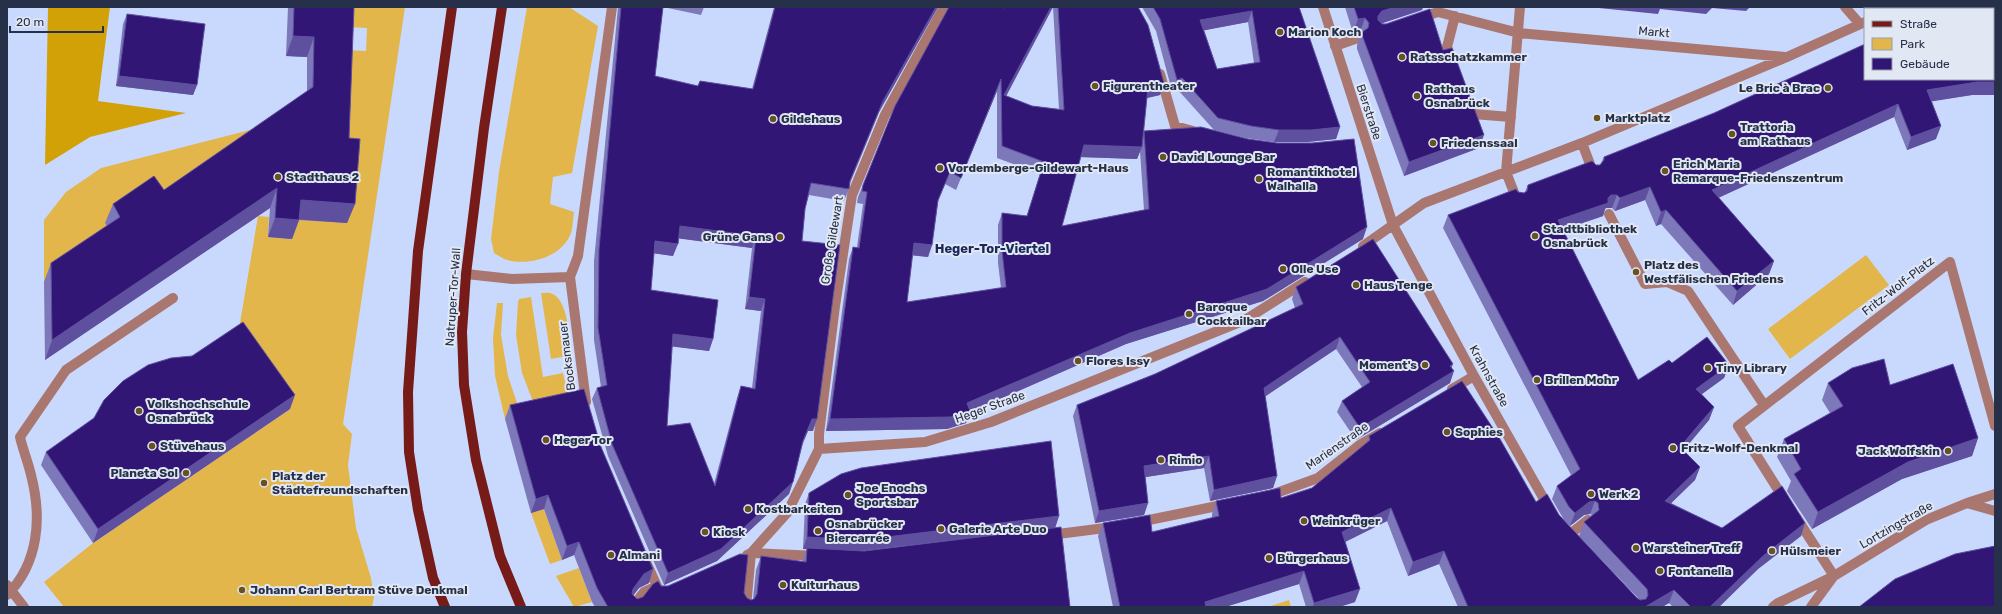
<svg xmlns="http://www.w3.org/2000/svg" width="2002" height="614" font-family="Rubik,sans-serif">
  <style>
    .green { fill: #e2b64a }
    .forest { fill: #d2a107 }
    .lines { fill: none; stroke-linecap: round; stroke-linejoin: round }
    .minor { stroke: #aa7670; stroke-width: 10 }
    .major { stroke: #771b19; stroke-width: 10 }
    .wall { fill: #7d78ba; fill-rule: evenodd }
    .shaded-wall { fill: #5f509f }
    .building { fill: #311676; stroke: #5f509f; fill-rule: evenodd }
    .poi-dot { fill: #675321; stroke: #e1e7f3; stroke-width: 1.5 }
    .labels { text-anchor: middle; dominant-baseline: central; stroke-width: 4; stroke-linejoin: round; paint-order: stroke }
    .poi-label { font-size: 12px; font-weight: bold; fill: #263048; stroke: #e1e7f3; text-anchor: start }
    .street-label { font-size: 12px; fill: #263048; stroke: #e1e7f3 }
    .neighbourhood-label { font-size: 13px; font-weight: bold; fill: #19295a; stroke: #e1e7f3 }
  </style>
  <rect width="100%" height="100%" fill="#c9d9fe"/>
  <!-- green -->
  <path class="green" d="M349 7H405L343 424 352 434 348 465 356 528 371 578 374 597 372 607H64L44 582 93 543 290 409 238 335 258 216 269 217 268 237 292 239 293 219 342 158 345 50 366 51 367 28 348 27Z
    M527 7H569L598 26 572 173 553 177 550 204 574 212C573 218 573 227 571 233 562 257 530 266 507 260 503 259 498 255 494 253L491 239 499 172Z
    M286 121 44 282V220L66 192 101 168Z
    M1866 255 1889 285 1790 359 1768 329Z
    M541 293C545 293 549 292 553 294 569 303 569 339 572 355L551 359Z
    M531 297 543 377 563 373 570 404 537 412 522 373 516 335 518 302 519 299Z
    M497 303H503L501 335 508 376 521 415 505 419 495 376 493 338Z
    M544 509 562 560 550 564 531 513Z
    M579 568 592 602 574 607 556 576Z
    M1289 600 1291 607H1268Z"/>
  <!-- forest -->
  <path class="forest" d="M48 7H110L98 101 186 113 90 137 45 165Z"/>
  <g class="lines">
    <!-- minor -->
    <path class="minor" d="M1323 7 1393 225 1474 376 1549 508
      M1845 7 1859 23
      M1918 9 1930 7
      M1419 18 1438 12 1519 33 1785 57
      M1335 46 1358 38
      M1449 52 1447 47 1455 16
      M1160 74 1175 126 1193 131
      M1470 108 1473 114 1511 117
      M1582 143 1593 172
      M1517 200 1506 172 1520 7
      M1609 214 1645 284 1667 282 1688 291 1764 405
      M1363 246 1424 203 1582 143 1787 57 1865 22
      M466 274 512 279 570 277
      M1452 389 1474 376
      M586 402 570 277 578 256 612 7
      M819 449 925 442 991 422 1245 320 1305 282
      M1268 496 1318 478 1361 444 1380 433
      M1784 499 1738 426 1950 262 1995 426
      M1967 503 1995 511
      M1796 517 1834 576
      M1139 522 1227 504
      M1050 535 1113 527
      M1569 535 1588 520
      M751 553 817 556
      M747 555 751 553 787 513 819 449V434L835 306 852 195 885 115 944 7
      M646 562 657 586
      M7 585 24 607
      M7 595C39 563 42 517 31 475 28 462 23 450 20 437L66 370 173 298
      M633 606 644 592 657 586 658 589
      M746 607 751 553
      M1773 607 1778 603 1834 576 1926 520 1967 503 1995 494
      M1811 607 1833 577"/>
    <!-- major -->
    <path class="major" d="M502 7 484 128 466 274 462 332 464 385 476 460 500 556 521 607
      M445 607 433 578 418 510 409 452 408 392 418 251 452 7"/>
  </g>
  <!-- wall -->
  <path class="wall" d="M288 7H354L349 138 355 204 347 223 299 220 292 239 268 237 270 208 45 360 44 282 51 263 107 226 105 223 113 204 164 190 307 92V57L286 56Z
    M618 7H704L701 15 663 7 655 76 698 86 700 81 752 89 774 7H938L879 112 850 183 849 189 844 201 809 195 805 209 802 241 813 431H808L802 445 793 482 789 494 717 561 664 585 608 456 592 399 597 388 601 387 594 340V261ZM678 238 752 248 745 309 761 311 752 388 741 386 737 398 714 484 667 426 672 346 709 351 713 339 651 290 654 253 673 256Z
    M1053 7 1006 96 1032 106 1059 109 1053 7H1138L1164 83 1160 95 1146 98 1143 135 1144 131 1363 239 1263 301 1126 344 970 412 966 423 947 429 826 431 849 259 853 247H857L863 204 857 203 858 197 863 185 1005 8ZM997 91V158L1040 174 1027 216 1002 213 998 225V263L1001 288 907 302 912 255 928 257 932 245 938 202 945 184 956 190ZM1140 151 1144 210 1062 226 1080 157 1137 159Z
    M1142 7H1299L1340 127 1336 139 1307 142H1274L1246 138 1214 130 1178 90 1172 91 1156 31ZM1248 22 1254 63 1217 69 1204 30Z
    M1345 7H1423L1422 10 1382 23 1443 50 1479 148 1404 176 1357 49V45L1361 34 1360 32 1353 33Z
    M1995 7V95H1972L1931 101 1936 139 1907 150 1894 117 1718 198 1774 261 1769 274 1733 305 1661 224 1656 226 1645 200 1615 211 1612 208H1606L1605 209 1603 216 1563 230 1638 380 1672 363 1729 365 1724 378 1702 394 1714 407 1709 420 1683 451 1700 467 1695 480 1671 503 1722 528 1805 523 1801 536 1758 569 1719 607H1673L1669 603 1662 607H1458L1439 564 1408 576 1387 521 1345 542 1355 602 1339 607H1306L1299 584 1225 607H1113L1098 536 1103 523 1152 532 1212 518V514L1216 501 1281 498 1312 488 1367 443 1369 436 1536 502 1559 515 1637 598 1639 599 1579 536 1584 522 1592 515 1590 514 1584 515 1570 526 1564 520 1552 499 1557 486 1571 475 1443 228 1448 215 1518 192 1524 193 1525 192 1528 185 1596 165H1600L1604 157Z
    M127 14 197 85 193 95 116 86 123 24Z
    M1296 287 1452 368 1450 383 1356 440 1337 412 1342 401 1362 387 1336 349 1265 396 1277 476 1273 488 1210 501 1204 468 1145 477 1148 503 1144 515 1095 523 1073 416 1077 405 1155 374 1295 308 1292 299Z
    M1828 383 1890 385 1978 438 1972 456 1902 479 1812 529 1787 491 1791 481 1777 457 1784 439 1830 413 1822 400Z
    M510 405 601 447 653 569 649 583 639 588 633 596 637 599 643 597 661 586 744 593 747 598 751 600 753 599 756 570 761 556 802 561 807 549H803L805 504 809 493 1059 516 1055 528 1070 607H595L592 602 574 555 562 560 544 509 531 513 505 419Z
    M290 409 93 543 41 465 46 452Z"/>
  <!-- shaded-wall -->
  <path class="shaded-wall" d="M936 7H938L879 112 846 193 883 101Z
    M1051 7H1053L1002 104 1004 95Z
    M1395 7H1423L1422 10 1377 25 1378 16 1382 11Z
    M1589 7H1750L1746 11 1712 8 1706 14 1660 9 1658 14Z
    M1252 11 1248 22 1196 32 1200 20Z
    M1365 18 1360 32 1353 33 1358 19Z
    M293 36 314 37 307 57 286 56Z
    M119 76 197 85 193 95 116 86Z
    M1182 78 1178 90 1172 91 1177 80Z
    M1001 79 997 91 956 190 961 178Z
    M1977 82H1995V95H1972L1922 103 1927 90Z
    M1164 83 1160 95 1143 99 1148 87Z
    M1898 104 1894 117 1707 203 1712 190Z
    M1941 126 1936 139 1907 150 1911 137Z
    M1340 127 1336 139 1307 142H1274L1279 130Z
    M1484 135 1479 148 1404 176 1409 162Z
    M1084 145 1142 147 1137 159 1079 157Z
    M1650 187 1645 200 1615 211 1620 198Z
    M277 188 270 208 45 360 52 340Z
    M1611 195H1617L1612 208H1606L1605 209 1603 216 1553 233 1558 220 1608 198Z
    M301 200 355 204 347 223 293 219Z
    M1666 210 1661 224 1656 226 1661 212Z
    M275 218 299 220 292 239 268 237Z
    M680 226 756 236 752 248 675 238Z
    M1367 227 1363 239 1263 301 1126 344 970 412 966 423 947 429 826 431 830 419 967 403Z
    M655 241 678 244 673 256 651 253Z
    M914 243 932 245 928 257 909 255Z
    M1774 261 1769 274 1733 305 1737 291Z
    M749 297 765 299 761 311 745 309Z
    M673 334 713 339 709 351 668 346Z
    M1340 337 1336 349 1260 400 1264 388Z
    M1453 364 1449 374 1454 371 1450 383 1356 440 1360 428Z
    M1729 365 1724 378 1691 402 1696 389Z
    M295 395 290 409 93 543 98 529Z
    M1714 407 1709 420 1675 460 1680 447Z
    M812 419H817L813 431H808L799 453Z
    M1978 438 1972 456 1902 479 1812 529 1818 512 1908 462Z
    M1209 456 1204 468 1140 478 1144 466Z
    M1700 467 1695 480 1660 514 1665 501Z
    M1277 476 1273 488 1210 501 1214 490Z
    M793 482 789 494 717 561 664 585 668 573Z
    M548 495 544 509 531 513 536 499Z
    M1595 501 1590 514 1584 515 1570 526 1575 513 1589 502Z
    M1148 503 1144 515 1095 523 1099 511Z
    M1391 508 1387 521 1337 546 1342 532Z
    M1059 516 1055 528 858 551 803 549 807 537Z
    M1805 523 1801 536 1758 569 1719 607H1710L1763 556Z
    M579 542 574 555 562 560 567 546Z
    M1444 551 1439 564 1408 576 1413 562Z
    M653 569 649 583 639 588 628 602 633 589 644 574Z
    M1304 571 1299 584 1225 607H1203L1205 602Z
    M1360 589 1355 602 1339 607H1313L1314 603Z
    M1674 590 1669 603 1662 607H1645Z"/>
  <!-- building -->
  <path class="building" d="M294 7H354L349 138 360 139 355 204 301 200 299 220 275 218 277 188 52 340 51 263 120 217 113 204 154 176 164 190 313 87 314 37 293 36Z
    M621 7H663L655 76 698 86 700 81 753 89 775 7H936L883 101 850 181 849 189 811 183 805 209 802 241 840 245 817 419H812L803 441 793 482 721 549 668 573 612 444 597 388 607 385 598 328 599 249ZM680 226 756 236 749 297 765 299 755 389 741 386 715 486 690 423 667 426 673 334 713 339 718 300 651 290 655 241 678 244Z
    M949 7H1002L1005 8 1006 7H1051L1004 95 1032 106 1064 110 1058 7H1138L1148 25 1164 83 1148 87 1142 147 1084 145 1062 226 1149 209 1144 131 1201 127 1248 139 1277 143H1312L1354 139 1367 227 1267 289 1130 333 967 403 970 411 951 417 830 419 853 247 859 248 867 192 862 191 863 185 895 106ZM1001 79 1002 146 1044 162 1027 216 1002 213V251L1006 287 907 302 914 243 932 245 938 200 950 172 961 178Z
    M1153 7H1299L1340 127 1311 130H1279L1251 126 1218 118 1182 78 1177 80 1160 19ZM1252 11 1260 62 1217 69 1200 20Z
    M1354 7H1395L1382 11 1378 16V20L1382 24H1386L1430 9 1443 50 1452 48 1484 135 1409 162 1362 35V32L1368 28 1369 23 1365 18 1358 19Z
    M1978 7H1995V82H1977L1927 90 1941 126 1911 137 1898 104 1712 190 1774 261 1737 291 1666 210 1661 212 1650 187 1620 198 1617 195H1611L1608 198V203L1558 220 1638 380 1669 360 1672 363 1707 337 1729 365 1696 389 1714 407 1680 447 1700 467 1665 501 1722 528 1782 486 1805 523 1763 556 1710 607H1691L1674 590 1645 607H1468L1444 551 1413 562 1391 508 1342 532 1360 589 1314 603 1304 571 1205 602 1206 607H1120L1103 523 1150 515 1152 532 1219 516 1216 501 1280 488 1281 498 1312 488 1370 440 1369 436 1462 381 1500 439 1536 502 1547 494 1559 515 1637 598 1640 600 1646 599 1648 595 1647 589 1584 522 1599 510 1598 503 1595 501 1589 502 1575 513 1569 507 1557 486 1580 469 1448 215 1516 189 1518 192 1524 193 1527 191 1528 185 1592 161 1596 165H1600L1604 160V157L1714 113 1865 44V79H1993V9H1970Z
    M127 14 205 24 197 85 119 76Z
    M1373 239 1453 364 1450 366 1454 371 1360 428 1342 401 1370 382 1340 337 1264 388 1277 476 1214 490 1209 456 1144 466 1148 503 1099 511 1077 405 1155 374 1303 304 1296 287Z
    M243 322 295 395 98 529 46 452 94 418 104 400 123 381 148 365 171 358 192 356Z
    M1884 359 1890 385 1953 364 1978 438 1908 462 1818 512 1794 474 1801 469 1784 439 1843 406 1828 383 1852 368Z
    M584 389 601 447 653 569 644 574 633 589 632 594 637 599 643 597 653 584 658 581 661 586H668L740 554 748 555 744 593 747 598 751 600 754 599 757 594 761 556 806 562 807 548 864 551 1061 527 1070 607H608L597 588 579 542 567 546 548 495 536 499 510 405Z
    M1051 441 1059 516 862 540 807 537 809 493 841 474 861 468Z
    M1995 546V607H1859L1895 579 1955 554Z"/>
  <!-- markers -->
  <g class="poi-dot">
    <circle cx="1280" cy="32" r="4"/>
    <circle cx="1402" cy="57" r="4"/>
    <circle cx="1095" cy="86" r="4"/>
    <circle cx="1828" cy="88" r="4"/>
    <circle cx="1417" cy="96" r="4"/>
    <circle cx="1597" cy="118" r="4"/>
    <circle cx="773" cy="119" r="4"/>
    <circle cx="1732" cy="134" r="4"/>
    <circle cx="1433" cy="143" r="4"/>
    <circle cx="1163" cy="157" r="4"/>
    <circle cx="940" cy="168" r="4"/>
    <circle cx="1665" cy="171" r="4"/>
    <circle cx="278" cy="177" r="4"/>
    <circle cx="1259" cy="179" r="4"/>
    <circle cx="1535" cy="236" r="4"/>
    <circle cx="780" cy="237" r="4"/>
    <circle cx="1283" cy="269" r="4"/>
    <circle cx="1636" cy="272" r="4"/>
    <circle cx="1356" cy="285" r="4"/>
    <circle cx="1189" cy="314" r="4"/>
    <circle cx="1078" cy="361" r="4"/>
    <circle cx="1425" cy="365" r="4"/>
    <circle cx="1708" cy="368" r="4"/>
    <circle cx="1537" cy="380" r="4"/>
    <circle cx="139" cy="411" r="4"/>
    <circle cx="1447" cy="432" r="4"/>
    <circle cx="546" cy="440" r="4"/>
    <circle cx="152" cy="446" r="4"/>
    <circle cx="1673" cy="448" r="4"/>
    <circle cx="1948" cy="451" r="4"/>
    <circle cx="1161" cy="460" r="4"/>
    <circle cx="186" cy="473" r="4"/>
    <circle cx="264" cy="483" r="4"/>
    <circle cx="1591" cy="494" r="4"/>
    <circle cx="848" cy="495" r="4"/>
    <circle cx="748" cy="509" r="4"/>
    <circle cx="1304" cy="521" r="4"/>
    <circle cx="941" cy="529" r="4"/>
    <circle cx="818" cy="531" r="4"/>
    <circle cx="705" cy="532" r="4"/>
    <circle cx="1636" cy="548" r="4"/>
    <circle cx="1772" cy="551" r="4"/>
    <circle cx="611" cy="555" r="4"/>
    <circle cx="1269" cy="558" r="4"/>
    <circle cx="1660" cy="571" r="4"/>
    <circle cx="783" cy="585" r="4"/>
    <circle cx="242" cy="590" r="4"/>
  </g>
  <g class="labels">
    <!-- poi labels -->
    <g class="poi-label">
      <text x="1288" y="32">Marion Koch</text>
      <text x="1410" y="57">Ratsschatzkammer</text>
      <text x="1103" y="86">Figurentheater</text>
      <text x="1820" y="88" text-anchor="end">Le Bric à Brac</text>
      <text x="1425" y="89">Rathaus<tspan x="1425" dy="14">Osnabrück</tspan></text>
      <text x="1605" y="118">Marktplatz</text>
      <text x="781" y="119">Gildehaus</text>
      <text x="1740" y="127">Trattoria<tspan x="1740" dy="14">am Rathaus</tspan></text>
      <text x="1441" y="143">Friedenssaal</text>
      <text x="1171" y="157">David Lounge Bar</text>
      <text x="1673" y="164">Erich Maria<tspan x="1673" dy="14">Remarque-Friedenszentrum</tspan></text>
      <text x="948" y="168">Vordemberge-Gildewart-Haus</text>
      <text x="1267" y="172">Romantikhotel<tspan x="1267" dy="14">Walhalla</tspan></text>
      <text x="286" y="177">Stadthaus 2</text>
      <text x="1543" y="229">Stadtbibliothek<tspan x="1543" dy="14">Osnabrück</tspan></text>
      <text x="772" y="237" text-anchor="end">Grüne Gans</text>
      <text x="1644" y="265">Platz des<tspan x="1644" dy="14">Westfälischen Friedens</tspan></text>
      <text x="1291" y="269">Olle Use</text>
      <text x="1364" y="285">Haus Tenge</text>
      <text x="1197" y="307">Baroque<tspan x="1197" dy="14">Cocktailbar</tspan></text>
      <text x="1086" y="361">Flores Issy</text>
      <text x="1417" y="365" text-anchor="end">Moment's</text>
      <text x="1716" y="368">Tiny Library</text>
      <text x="1545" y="380">Brillen Mohr</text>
      <text x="147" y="404">Volkshochschule<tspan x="147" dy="14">Osnabrück</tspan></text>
      <text x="1455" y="432">Sophies</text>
      <text x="554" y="440">Heger Tor</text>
      <text x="160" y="446">Stüvehaus</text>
      <text x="1681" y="448">Fritz-Wolf-Denkmal</text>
      <text x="1940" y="451" text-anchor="end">Jack Wolfskin</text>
      <text x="1169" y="460">Rimio</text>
      <text x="178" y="473" text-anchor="end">Planeta Sol</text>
      <text x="272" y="476">Platz der<tspan x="272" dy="14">Städtefreundschaften</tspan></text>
      <text x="856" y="488">Joe Enochs<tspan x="856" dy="14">Sportsbar</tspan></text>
      <text x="1599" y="494">Werk 2</text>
      <text x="756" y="509">Kostbarkeiten</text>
      <text x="1312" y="521">Weinkrüger</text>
      <text x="826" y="524">Osnabrücker<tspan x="826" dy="14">Biercarrée</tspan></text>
      <text x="949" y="529">Galerie Arte Duo</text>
      <text x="713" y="532">Kiosk</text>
      <text x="1644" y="548">Warsteiner Treff</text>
      <text x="1780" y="551">Hülsmeier</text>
      <text x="619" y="555">Almani</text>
      <text x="1277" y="558">Bürgerhaus</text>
      <text x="1668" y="571">Fontanella</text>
      <text x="791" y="585">Kulturhaus</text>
      <text x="250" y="590">Johann Carl Bertram Stüve Denkmal</text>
    </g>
    <!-- street labels -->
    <g class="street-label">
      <text transform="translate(1654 32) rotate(5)">Markt</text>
      <text transform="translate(1369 112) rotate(72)">Bierstraße</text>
      <text transform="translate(832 240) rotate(-81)">Große Gildewart</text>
      <text transform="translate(1898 286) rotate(-38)">Fritz-Wolf-Platz</text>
      <text transform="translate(453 297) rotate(-86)">Natruper-Tor-Wall</text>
      <text transform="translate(567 356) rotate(-97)">Bocksmauer</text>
      <text transform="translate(1489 376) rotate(61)">Krahnstraße</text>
      <text transform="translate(990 407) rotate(-20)">Heger Straße</text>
      <text transform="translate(1337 446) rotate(-35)">Marienstraße</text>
      <text transform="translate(1896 525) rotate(-30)">Lortzingstraße</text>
    </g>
    <!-- neighbourhood labels -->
    <g class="neighbourhood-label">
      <text x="992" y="248">Heger-Tor-Viertel</text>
    </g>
  </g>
  <!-- border -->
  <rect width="2002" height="614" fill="none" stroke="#263048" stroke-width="16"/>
  <!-- legend -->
  <rect x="1864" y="8" width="130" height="72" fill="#e1e7f3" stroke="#969eaf"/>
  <rect x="1872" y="21" width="20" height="6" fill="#771b19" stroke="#969eaf"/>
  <text x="1900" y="28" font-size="12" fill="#263048">Straße</text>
  <rect x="1872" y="38" width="20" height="12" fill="#e2b64a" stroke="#969eaf"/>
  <text x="1900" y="48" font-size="12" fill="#263048">Park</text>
  <rect x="1872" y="58" width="20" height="12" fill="#311676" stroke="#969eaf"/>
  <text x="1900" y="68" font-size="12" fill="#263048">Gebäude</text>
  <!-- scale -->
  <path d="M10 26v6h93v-6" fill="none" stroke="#263048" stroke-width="2"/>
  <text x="16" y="26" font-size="12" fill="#263048" stroke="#e1e7f3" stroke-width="3" paint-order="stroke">20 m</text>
</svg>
